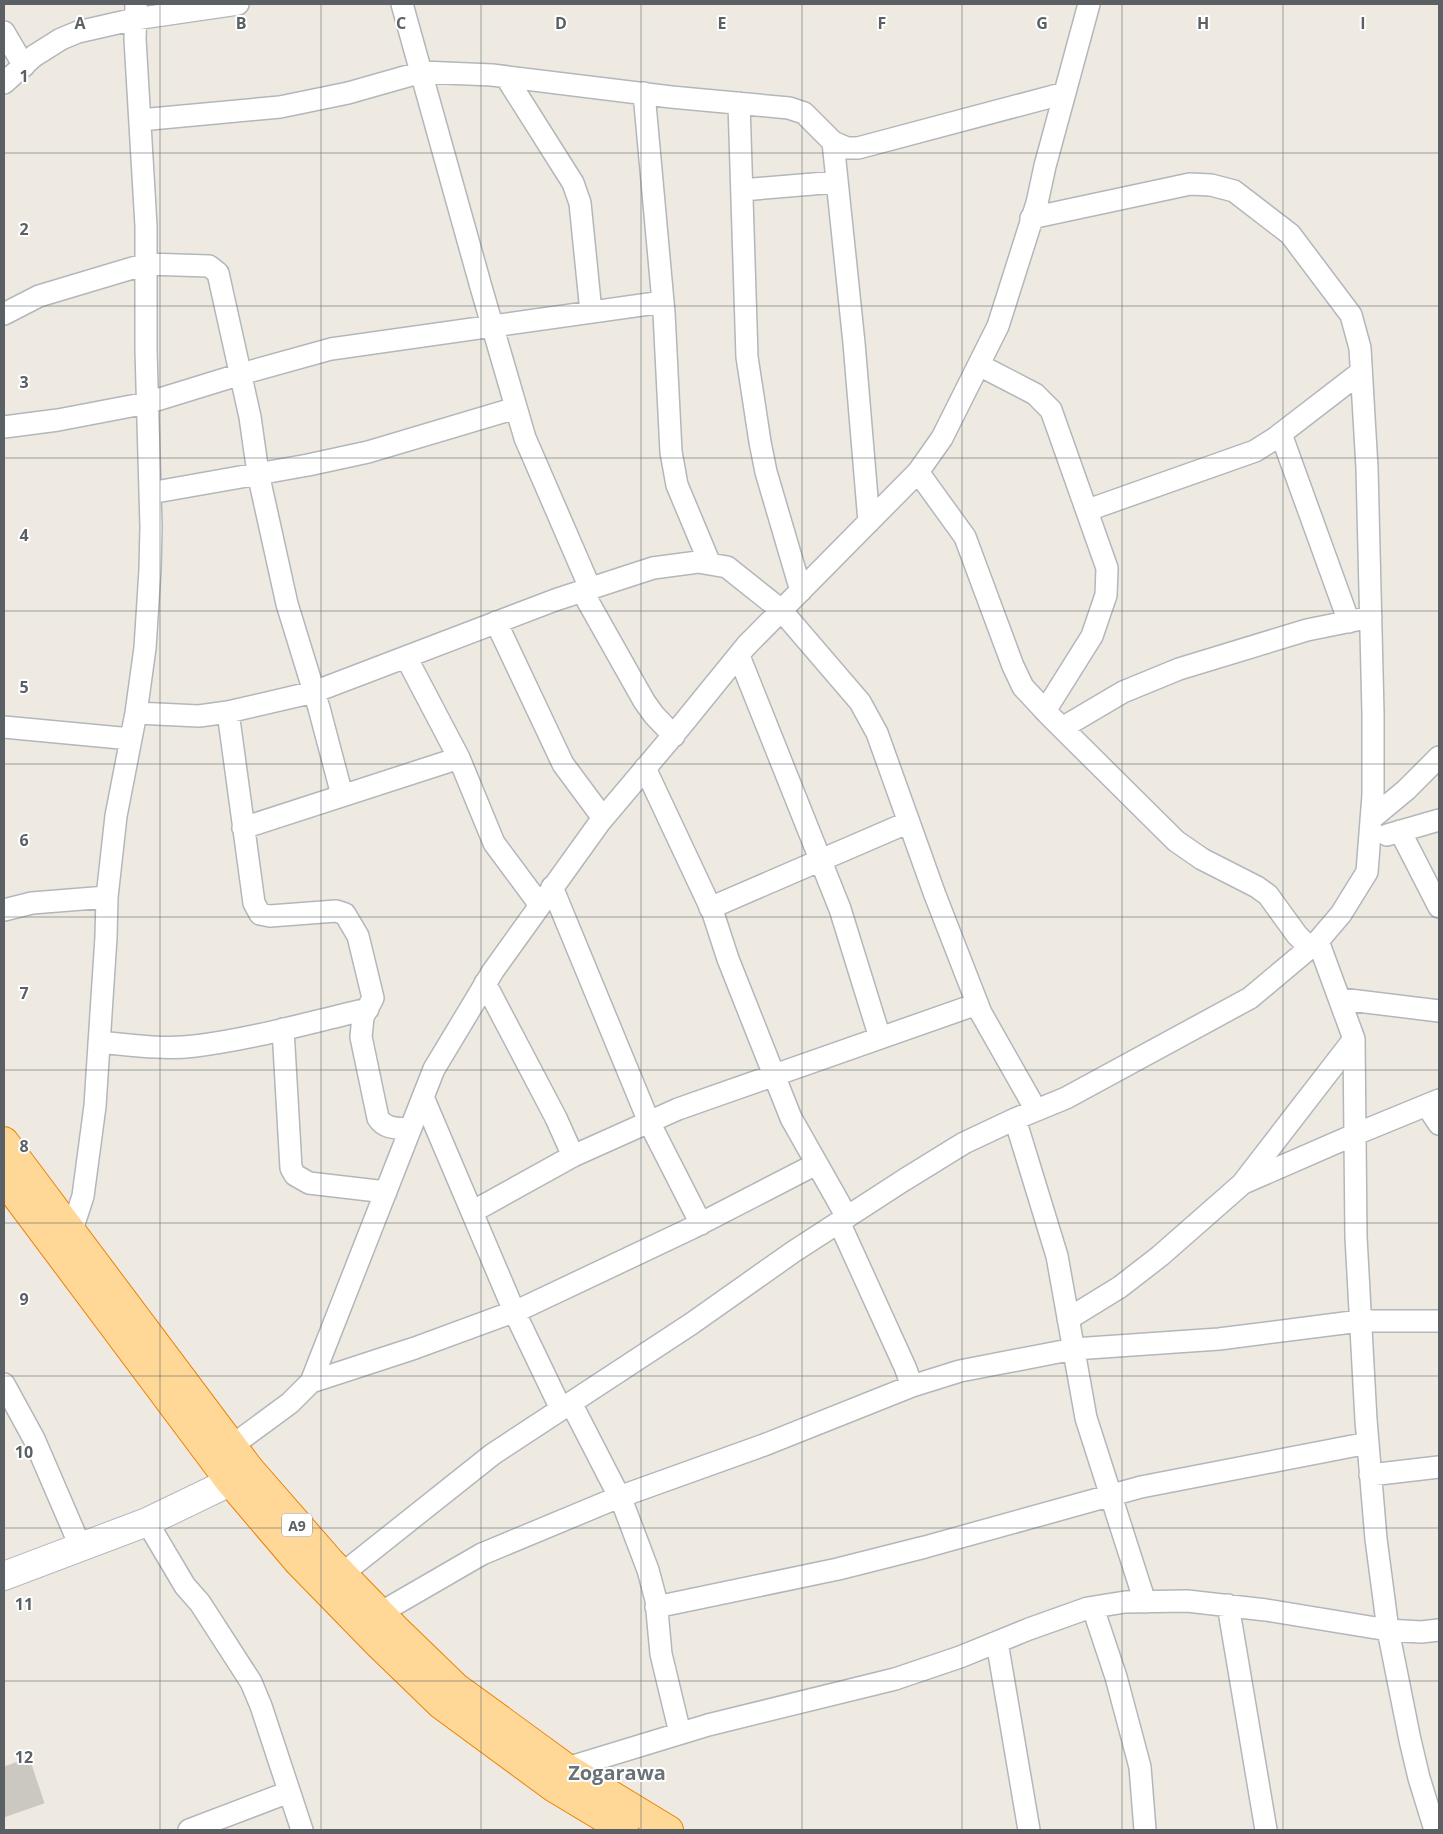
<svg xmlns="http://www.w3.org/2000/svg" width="1443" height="1834" font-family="'Open Sans',sans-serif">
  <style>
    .building { fill: #cbc7c1; stroke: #d3cac0 }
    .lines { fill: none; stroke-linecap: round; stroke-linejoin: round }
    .minor-casing { stroke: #b3b7ba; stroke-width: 24 }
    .secondary-casing { stroke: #b4b9be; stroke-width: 30 }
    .trunk-casing { stroke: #f08000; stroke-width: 30 }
    .minor { stroke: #fff; stroke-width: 21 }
    .secondary { stroke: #fff; stroke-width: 28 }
    .trunk { stroke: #ffd897; stroke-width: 28 }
    .grid { fill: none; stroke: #5a6064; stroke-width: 1; stroke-opacity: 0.55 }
    .labels { text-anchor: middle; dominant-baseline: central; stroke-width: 4; stroke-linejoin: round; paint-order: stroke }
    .shield { fill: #fff; stroke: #8c9092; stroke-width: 1 }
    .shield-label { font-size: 14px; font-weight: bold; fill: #5a6064 }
    .district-label { font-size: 20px; font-weight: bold; fill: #6b7276; stroke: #fff }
    .grid-label { font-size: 16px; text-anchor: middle; font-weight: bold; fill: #5a6064; stroke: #fff; stroke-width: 4; stroke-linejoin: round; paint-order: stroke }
  </style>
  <rect width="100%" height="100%" fill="#eeeae2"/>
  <!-- building -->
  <path class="building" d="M29 1758 44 1803 4 1817V1767Z"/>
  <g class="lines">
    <defs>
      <path id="minor" d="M402 4 481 287 525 438 590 588
        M4 32 24 66
        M506 77 573 183 580 203 591 312
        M4 83 34 56 61 39 78 32 135 19 238 4
        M644 93 664 313 671 452 677 485 710 564
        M739 103 747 357 760 442 766 472 801 591
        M140 120 280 107 348 93 422 72 492 75 671 97 789 108 804 113 833 142 847 148H858L1065 93
        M833 142 854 343 869 522
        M742 190 837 182
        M4 314 39 296 146 264 209 266 218 273 250 417 258 473 287 604 319 708 342 795
        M979 365 1035 394 1051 410 1107 568 1106 595 1092 636 1045 711
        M4 427 58 420 147 403 241 374 331 349 663 302
        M1281 434 1349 622
        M918 472 965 537 1013 666 1023 687 1051 717 1176 841 1202 859 1257 887 1268 895 1297 935 1310 948
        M150 493 308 465 368 452 516 408
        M1088 510 1255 451 1274 439 1361 372
        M582 591 644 701 654 715 674 736
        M496 622 563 764 603 818
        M739 656 840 909 880 1038
        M406 657 459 758 494 843 540 905
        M228 712 254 903 260 914 270 916 336 911 345 914 358 936 373 998 363 1017 361 1037 378 1118C385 1129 397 1128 409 1129
        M136 713 199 716 228 712 314 692 555 600 653 568 698 562 727 567 781 610 860 702 877 733 935 895 981 1013 1036 1110
        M4 727 131 739
        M1062 728 1123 692 1179 669 1307 630 1371 617
        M645 768 713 913 728 959 791 1118 847 1217
        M1371 819 1406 790 1439 757
        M243 828 459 758
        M1400 831 1439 907
        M1387 835 1439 820
        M552 887 649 1122 701 1224
        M710 908 909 822
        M4 910 32 903 107 897
        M1318 941 1354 1039 1356 1237 1366 1420 1376 1539 1388 1630 1410 1740 1419 1778 1435 1830
        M485 983 556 1118 573 1156
        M1341 999 1439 1011
        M283 1029 291 1168 295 1175 309 1183 386 1192
        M99 1042C131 1045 164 1050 195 1046 253 1039 311 1022 368 1009
        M423 1097 514 1311 561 1409
        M1427 1106 1439 1124
        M1015 1119 1057 1256 1086 1418 1145 1602
        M1246 1182 1356 1134 1439 1100
        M472 1212 573 1156 678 1109 977 1004
        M839 1222 905 1367 912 1386
        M72 1230 83 1196 95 1106 106 937 107 897 116 816 136 713 145 648 150 570 151 527 146 350V226L135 39 136 4
        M1068 1319 1120 1287 1160 1256 1242 1184 1354 1039
        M311 1382 415 1348 521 1309 692 1228 816 1164
        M4 1384 34 1439 81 1548
        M571 1403 623 1504 648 1570 656 1600 661 1654 680 1733
        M233 1445 290 1403 311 1382 434 1069 493 971 600 822 681 726 746 646 918 472 942 438 998 326 1037 203 1045 166 1089 4
        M1370 1475 1439 1467
        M147 1522 185 1586 200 1603 251 1682 261 1706 302 1830
        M342 1574 493 1454 691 1324 793 1252 904 1180 964 1143 1015 1119 1066 1098 1250 998 1318 941 1341 914 1367 872 1373 795V713L1367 468 1360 348 1351 315 1290 234 1234 191 1211 185 1190 184 1031 218
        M1228 1605 1266 1830
        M656 1607 838 1569 925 1547 1141 1487 1368 1443
        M1093 1608 1116 1677 1140 1767 1145 1830
        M380 1613 482 1554 619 1497 764 1445 912 1386 960 1371 1074 1349 1219 1339 1360 1321H1439
        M997 1642 1029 1830
        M567 1768 708 1725 895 1679 960 1657 1029 1629 1088 1608 1125 1602 1187 1601 1266 1610 1388 1630 1421 1632 1439 1630
        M189 1830 289 1792"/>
      <path id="secondary" d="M4 1576 147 1522 230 1482"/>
      <path id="trunk" d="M4 1141 249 1468 331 1562 395 1628 456 1687 567 1768 669 1830
        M4 1180 230 1482 298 1562 379 1645 441 1705 554 1788 624 1830"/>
    </defs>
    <!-- minor casing -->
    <use href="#minor" class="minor-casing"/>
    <!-- secondary casing -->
    <use href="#secondary" class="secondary-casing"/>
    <!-- trunk casing -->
    <use href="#trunk" class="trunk-casing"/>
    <!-- minor -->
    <use href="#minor" class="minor"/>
    <!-- secondary -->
    <use href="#secondary" class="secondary"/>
    <!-- trunk -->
    <use href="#trunk" class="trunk"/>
  </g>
  <!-- grid -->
  <path class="grid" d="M160 4V1830M321 4V1830M481 4V1830M641 4V1830M802 4V1830M962 4V1830M1122 4V1830M1283 4V1830M4 153H1439M4 306H1439M4 458H1439M4 611H1439M4 764H1439M4 917H1439M4 1070H1439M4 1223H1439M4 1376H1439M4 1528H1439M4 1681H1439"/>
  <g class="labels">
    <!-- shield labels -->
    <rect class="shield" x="282" y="1513.5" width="30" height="23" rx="4"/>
    <g class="shield-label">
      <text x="297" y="1525">A9</text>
    </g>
    <!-- district labels -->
    <g class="district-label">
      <text x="617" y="1772">Zogarawa</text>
    </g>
  </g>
  <g class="grid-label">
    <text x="80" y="29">A</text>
    <text x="241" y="29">B</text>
    <text x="401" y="29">C</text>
    <text x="561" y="29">D</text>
    <text x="722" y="29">E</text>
    <text x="882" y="29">F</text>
    <text x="1042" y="29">G</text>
    <text x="1203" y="29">H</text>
    <text x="1363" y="29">I</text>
    <text x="24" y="82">1</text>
    <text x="24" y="235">2</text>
    <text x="24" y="388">3</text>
    <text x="24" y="541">4</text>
    <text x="24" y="693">5</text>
    <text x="24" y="846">6</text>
    <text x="24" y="999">7</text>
    <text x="24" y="1152">8</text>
    <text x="24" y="1305">9</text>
    <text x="24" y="1458">10</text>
    <text x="24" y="1610">11</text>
    <text x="24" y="1763">12</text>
  </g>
  <!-- border -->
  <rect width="1443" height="1834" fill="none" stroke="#5a6064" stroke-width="10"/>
</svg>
